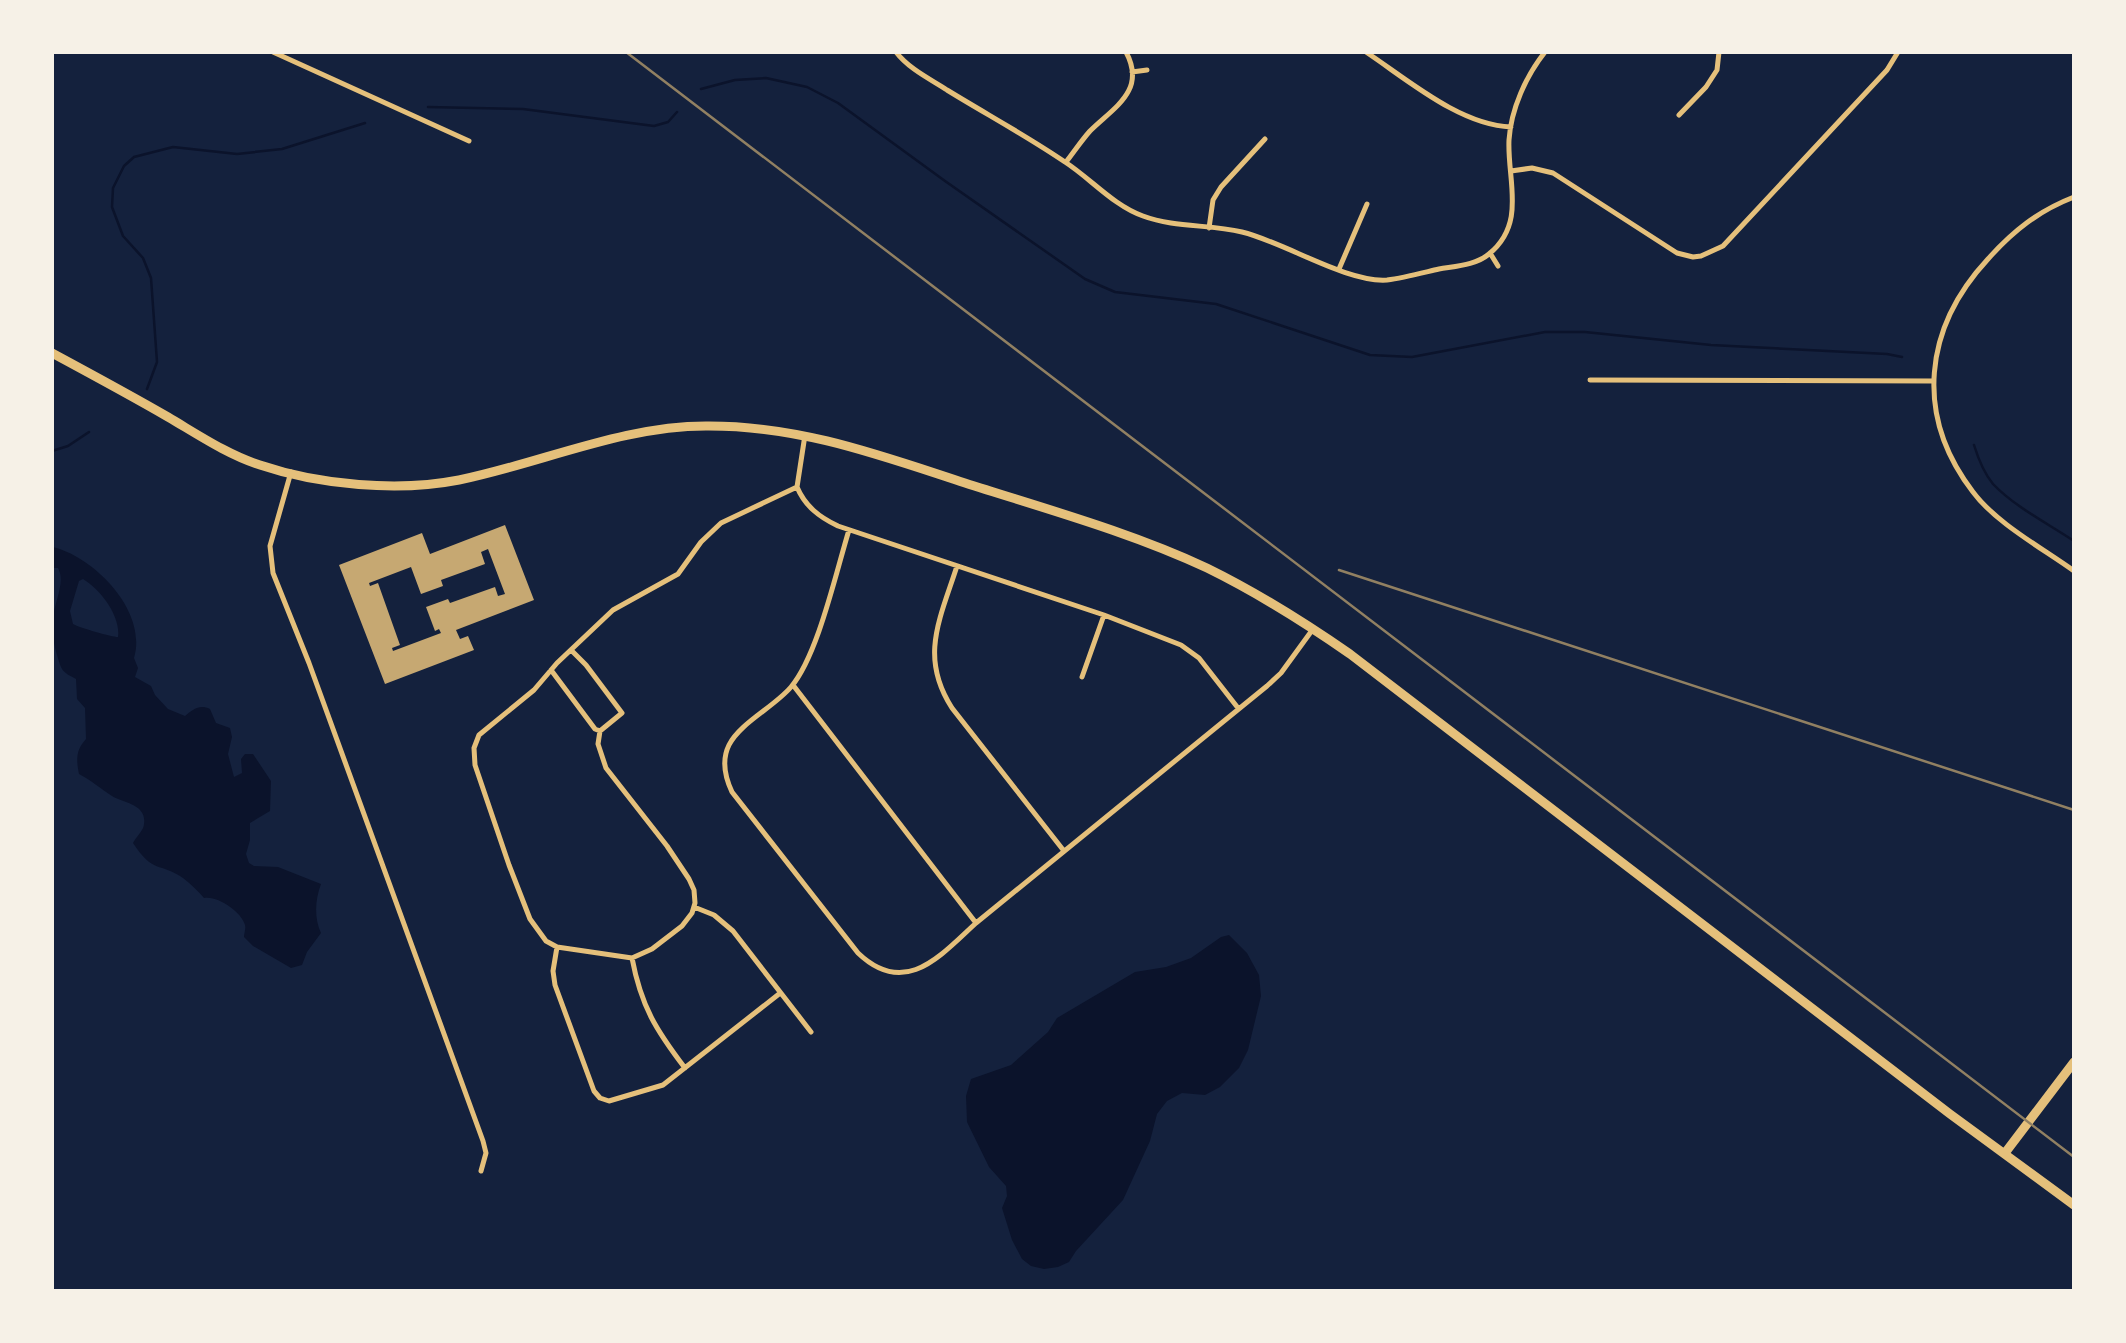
<svg xmlns="http://www.w3.org/2000/svg" width="2126" height="1343" font-family="Signika,sans-serif">
  <style>
    .water { fill: #0b132b; fill-rule: evenodd }
    .lines { fill: none; stroke-linecap: round; stroke-linejoin: round }
    .stream { stroke: #0b132b; stroke-width: 2.5 }
    .building { fill: #c6a872; fill-rule: evenodd }
    .minor { stroke: #e5c07b; stroke-width: 5 }
    .primary { stroke: #e5c07b; stroke-width: 9 }
    .rail { stroke: #918062; stroke-width: 2.5 }
  </style>
  <rect width="100%" height="100%" fill="#14213d"/>
  <!-- water -->
  <path class="water" d="M53 547C94 557 148 611 134 658L138 668 135 677 151 686 155 695 168 709 185 716C193 709 200 704 210 709L216 723 230 728 232 737 228 754 234 777 242 773 241 759 245 754H253L271 781 270 811 250 823V840L246 854 249 863 254 866 278 867 321 884C315 900 314 918 321 933L307 952 302 965 291 968 253 946 244 937C244 933 246 929 245 925 242 912 217 895 204 898 198 891 191 884 183 878 160 862 153 874 133 843 136 837 144 830 144 824 147 804 123 803 112 796 101 789 91 780 79 774 76 759 76 750 86 739L85 708 77 699 76 679C61 671 62 671 57 655 53 641 52 632 53 618 54 603 66 582 58 568H53ZM83 579C100 589 121 616 118 637 112 637 80 628 73 624L70 611 79 581Z
    M1229 935 1247 953 1259 975 1261 996 1248 1050 1239 1068 1220 1087 1205 1095 1182 1093 1167 1101 1157 1114 1150 1141 1123 1200 1076 1251 1069 1262 1058 1267 1044 1269 1031 1266 1022 1259 1012 1240 1002 1208 1007 1196 1006 1186 989 1167 967 1122 966 1096 971 1079 1011 1065 1048 1032 1057 1018 1135 972 1166 967 1191 958 1221 937Z"/>
  <g class="lines">
    <!-- stream -->
    <path class="stream" d="M701 89 735 80 766 78 807 87 838 103 945 181 1085 279 1115 292 1216 304 1370 355 1412 357 1545 332H1585L1711 345 1887 354 1902 357
      M428 107 523 109 654 126 668 122 677 112
      M147 389 157 362 151 278 143 258 123 236 112 207 113 188 124 166 134 157 173 147 237 154 282 149 365 123
      M1974 445C1978 458 1984 473 1993 484 2015 507 2047 523 2074 541
      M52 451 68 446 89 432"/>
  </g>
  <!-- building -->
  <path class="building" d="M505 525 534 600 456 630 460 639 468 636 474 650 385 684 339 565 422 533 430 554ZM488 549 505 594 498 596 495 587 450 603 448 599 426 607 435 631 439 629 441 633 393 651 392 648 400 645 378 583 370 586 369 583 411 567 421 594 443 586 441 580 485 564 481 552Z"/>
  <g class="lines">
    <!-- minor -->
    <path class="minor" d="M273 52 469 141
      M896 52C909 69 930 79 947 90 986 114 1027 136 1065 162 1090 178 1114 206 1143 216 1175 228 1209 224 1242 232 1284 242 1347 283 1387 280 1404 278 1422 273 1439 269 1456 266 1476 265 1489 254 1527 223 1507 180 1509 140 1511 109 1526 76 1545 52
      M1366 52C1408 80 1460 125 1511 127
      M1132 72 1147 70
      M1679 115 1706 87 1717 70 1719 52
      M1066 162C1074 152 1081 141 1090 131 1113 108 1147 91 1126 52
      M1511 171 1532 168 1553 173 1677 253 1693 257 1701 256 1723 246 1887 70 1898 52
      M2074 197C2038 211 2013 231 1988 259 1924 328 1914 415 1973 492 1996 523 2042 548 2074 571
      M1209 228 1213 200 1221 187 1265 139
      M1490 253 1498 266
      M1339 269 1367 204
      M1590 380 1933 381
      M291 472 270 546 273 573 309 663 483 1141 486 1153 481 1171
      M797 487C805 506 819 517 838 526L1104 615 1181 645 1199 658 1238 708
      M797 487 805 435
      M849 530C836 572 818 655 791 687 774 707 740 723 729 745 721 761 725 777 732 792L858 953C905 998 940 956 976 923L1267 686 1281 673 1313 629
      M957 566C940 619 919 657 952 708L1064 851
      M551 670 595 729 600 731 622 713 586 665 571 650
      M1082 677 1104 615
      M793 685 976 923
      M600 731 598 744 606 768 667 846 689 879 694 890 695 903 692 913 682 926 652 949 632 958 557 947 546 941 530 919 509 865 475 765 474 748 479 735 534 690 557 663 613 610 678 574 701 542 721 523 797 487
      M694 907 714 915 733 931 811 1032
      M557 947 553 971 555 985 594 1091 600 1098 609 1101 663 1085 779 994
      M632 958C641 1006 656 1030 685 1068"/>
    <!-- primary -->
    <path class="primary" d="M52 353C91 374 130 395 168 417 197 434 228 455 260 465 319 485 398 492 459 480 542 463 624 425 709 426 801 426 879 455 965 483 1046 509 1130 532 1207 568 1258 593 1304 622 1350 654L1950 1114 2074 1205
      M2005 1153 2074 1062"/>
    <!-- rail -->
    <path class="rail" d="M626 52 2074 1157
      M1339 570 2074 810"/>
  </g>
  <!-- border -->
  <rect width="2126" height="1343" fill="none" stroke="#f6f1e7" stroke-width="108"/>
</svg>
